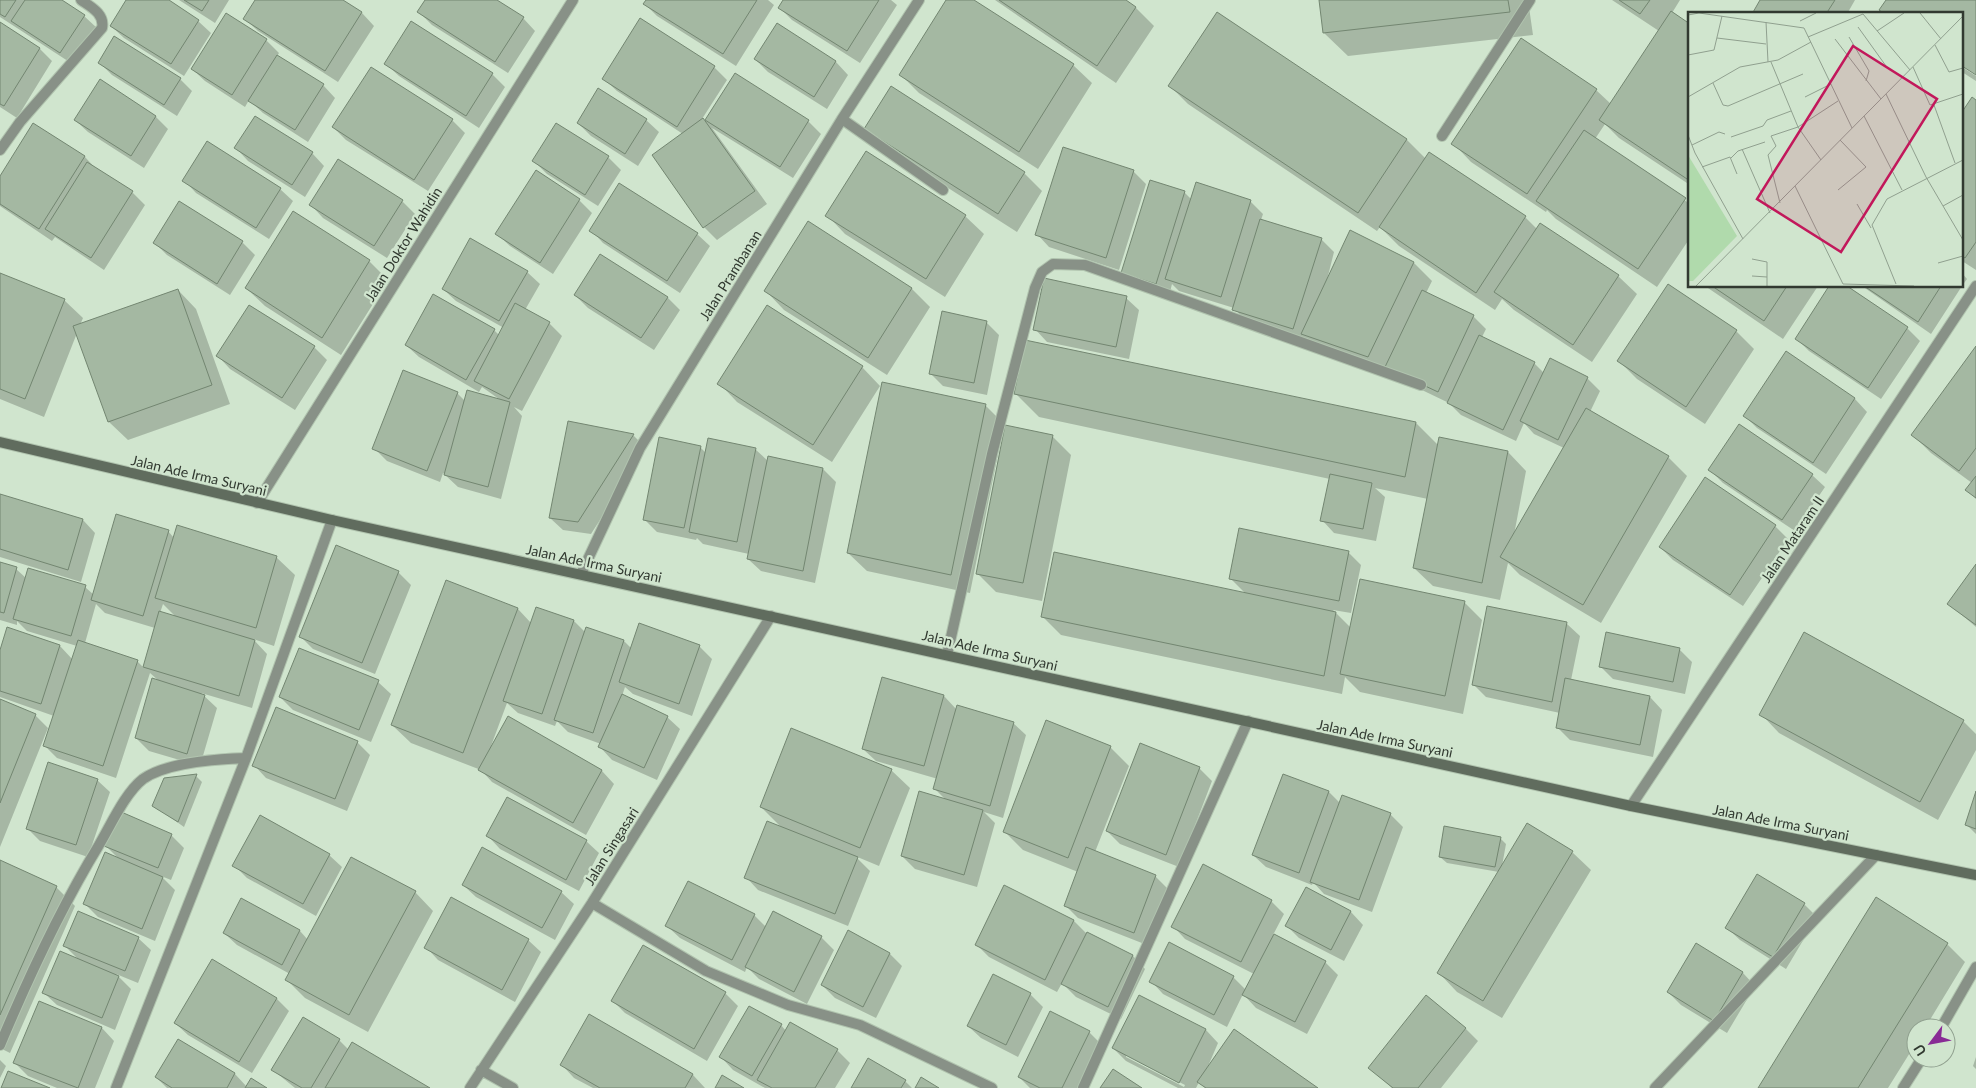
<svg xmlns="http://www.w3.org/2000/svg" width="1976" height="1088" font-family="Lato,sans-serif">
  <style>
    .shadow { fill: #0003; fill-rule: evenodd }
    .building { fill: #a4b8a2; stroke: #738671 }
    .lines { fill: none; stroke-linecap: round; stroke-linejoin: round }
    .street-casing { stroke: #b0c3ae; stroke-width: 12 }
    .secondary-casing { stroke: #b0c3ae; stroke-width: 12 }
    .street { stroke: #889187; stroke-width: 10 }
    .secondary { stroke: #606c5e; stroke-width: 10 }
    .labels { text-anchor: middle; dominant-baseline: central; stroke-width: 4.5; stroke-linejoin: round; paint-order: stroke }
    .street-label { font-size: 14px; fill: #313930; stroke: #d0e5ce }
    .inset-road { fill: none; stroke: #90a08f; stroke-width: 1 }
    .view { fill: #c2185b; fill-opacity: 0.15; stroke: #c2185b; stroke-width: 2.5 }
    .inset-edge { fill: none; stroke: #313930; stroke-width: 2.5 }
  </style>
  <rect width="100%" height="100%" fill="#d0e5ce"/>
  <!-- shadow -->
  <path class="shadow" d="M0 0H59L84 16 97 28 74 65 0 17Z
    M128 0H167L198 21 211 33 184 76 124 38 111 26Z
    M179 0H229L215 23Z
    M257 0H341L362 13 374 26 338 82 258 31 245 19Z
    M427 0H495L523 18 535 31 508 73 432 25 419 12Z
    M647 0H768L774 5 736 66 657 16 645 4Z
    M784 0H891L897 5 860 63 792 20 780 8Z
    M948 0H972L1073 65 1092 83 1038 169 919 93 901 75Z
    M995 0H1124L1136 8 1154 26 1116 83Z
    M1321 0H1528L1533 35 1348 56 1324 33Z
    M1612 0H1680L1672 13 1690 25V185L1619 138 1605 124 1595 139 1690 204V238L1657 287 1556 219 1547 210 1546 212 1471 162 1453 143 1521 40 1596 90 1611 104 1659 31Z
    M1762 0H1855L1847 14H1753Z
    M1218 14 1407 140 1426 159 1430 153 1525 217 1537 229 1618 276 1637 294 1592 362 1514 310 1502 299 1495 310 1399 246 1380 227 1377 231 1188 104 1170 86Z
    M226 15 266 40 279 53 277 56 323 85 335 98 308 142 263 113 249 100 245 107 205 81 192 69Z
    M0 24 40 49 52 61 17 118 0 107Z
    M777 25 836 62 848 75 827 109 768 72 755 59Z
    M99 62 180 79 192 91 177 116 112 75Z
    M386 64 492 74 505 87 479 128 399 76Z
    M714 67 727 80 702 119 705 122 735 74 808 121 821 134 793 178 712 128 767 204 717 240 704 227 683 134 617 91 604 79Z
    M1962 67 1976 76V81L1962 72Z
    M371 69 452 120 465 133 428 191 346 140 333 127Z
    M100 80 156 117 168 129 144 168 88 132 75 120Z
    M1976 101V270L1962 261V114Z
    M646 120 659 132 638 166 591 136 578 123Z
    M34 125 85 157 97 170 132 192 145 205 104 270 55 237 52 241 0 206V179Z
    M866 129 1024 173 1042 191 1017 232 884 147Z
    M236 148 312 153 324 166 305 197 248 161Z
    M608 157 621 170 598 206 547 174 534 161Z
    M338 161 402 201 415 214 387 258 323 218 311 205Z
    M1133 171 1146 184 1119 270 1049 247 1037 234Z
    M536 172 579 200 592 213 553 274 510 246 497 234Z
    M184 180 280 189 293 201 269 239 196 193Z
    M1184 192 1192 200 1250 201 1263 214 1261 220 1321 239 1334 252 1326 284 1414 263 1432 281 1426 293 1473 316 1486 329 1482 337 1534 363 1544 373 1587 378 1600 391 1590 412 1668 457 1687 476 1601 623 1520 575 1508 563 1500 600 1433 586 1414 568 1428 499 1375 488 1385 497 1376 541 1334 533 1322 520 1330 479 1039 417 1016 394 1026 342 1416 423 1439 446 1440 439 1508 452 1526 471 1514 535 1564 448 1534 434 1524 423 1516 441 1461 415 1449 403 1399 379 1321 352 1307 338 1306 341 1246 322 1234 308 1179 291 1172 284 1169 296 1122 272Z
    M294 213 369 261 388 280 341 355 265 306 246 288Z
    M827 215 965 216 984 234 945 297 845 234Z
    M809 223 912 289 930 307 887 375 784 310 766 291Z
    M591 230 697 234 710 246 680 293 603 243Z
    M242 242 255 255 230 295 167 255 155 243Z
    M527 272 540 284 525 310 549 323 562 336 522 411 514 407 522 416 501 499 458 487 443 473 440 482 387 461 374 448 457 393 465 401 499 399 482 387 479 392 419 357 406 345 494 330 500 336 504 328 456 301 443 289Z
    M1962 273 1967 279 1962 286Z
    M0 274 64 300 83 318 80 325 178 290 196 309 230 404 128 440 109 422 77 333 44 417 0 399Z
    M1705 286H1818L1783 339Z
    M1862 286H1962L1931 334Z
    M575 295 667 297 680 310 654 350 588 308Z
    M1126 298 1139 310 1129 359 1047 342 1035 329Z
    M986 322 999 335 987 395 943 386 930 373Z
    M1907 328 1920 341 1881 399 1809 351 1796 338Z
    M1736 331 1754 349 1705 424 1637 379 1619 361Z
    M314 347 327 360 295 410 230 369 218 356Z
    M1976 348V499L1967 490 1972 483 1931 453 1913 435Z
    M1786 353 1855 399 1867 412 1826 474 1757 428 1745 416Z
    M862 367 880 386 832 462 737 402 719 383Z
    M985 405 1004 424 970 593 867 571 848 553Z
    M569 422 633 435 646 448 591 534 563 530 550 518Z
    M1053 437 1071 455 1042 601 996 592 977 573Z
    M700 447 706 453 755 449 768 461 769 458 823 469 836 482 815 583 761 571 748 559 749 554 703 544 697 538 696 540 657 532 644 519Z
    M1710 470 1812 475 1825 487 1795 531 1723 483Z
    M1705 479 1775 526 1788 539 1743 606 1673 560 1660 547Z
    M0 496 83 520 95 533 81 582 0 557Z
    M168 531 174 538 276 557 295 575 274 646 253 639 267 654 252 708 201 693 217 708 200 766 149 751 136 738 160 682 150 673 116 778 57 758 45 746 54 716 0 697V654L8 629 60 646 73 660 77 646 27 631 17 621V625L0 620V564L16 569 26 578 85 587 94 595ZM96 604 105 613 155 628 144 668 137 661 85 643ZM163 604 177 618 160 613Z
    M1348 552 1361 565 1351 613 1333 610 1351 628 1464 602 1482 620 1463 714 1360 692 1345 677 1342 694 1061 635 1043 617 1246 594 1230 578Z
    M1976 566V627L1949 604Z
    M398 572 411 585 375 674 313 649 300 636Z
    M447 582 518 609 531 623 574 621 585 632 624 641 631 648 699 646 712 659 692 716 633 694 625 687 622 696 667 717 680 729 657 780 612 760 600 747 601 744 568 732 557 721 555 726 518 713 507 703 491 746 509 718 602 771 614 784 586 835 492 782 481 770 411 743 392 725Z
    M1488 607 1567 624 1580 636 1571 680 1650 697 1662 710 1653 757 1570 740 1557 727 1560 713 1486 697 1473 684Z
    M1679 649 1692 662 1685 694 1613 679 1600 666Z
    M378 682 391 694 371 742 293 710 280 697Z
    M944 696 957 710 1013 723 1026 735 1003 818 984 812 995 823 977 887 915 869 902 856 946 800 935 789 938 779 876 761 863 749Z
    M0 701 35 715 48 728 0 847Z
    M1761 714 1963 721 1976 734V750L1938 820 1779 733Z
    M357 742 370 755 347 811 266 778 254 765Z
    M1110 747 1129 766 1095 852 1155 876 1168 889 1147 945 1078 918 1065 905 1078 872 1023 850 1005 832Z
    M1199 768 1212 781 1179 867 1120 844 1107 831Z
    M891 770 910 788 879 866 855 856 870 871 848 926 758 890 746 877 782 828 761 807Z
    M1283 775 1329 792 1340 803 1390 814 1403 827 1372 912 1324 894 1313 882 1312 885 1266 867 1253 855Z
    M196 776 202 782 184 827 153 805Z
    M97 780 110 792 88 857 40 841 28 829Z
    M1976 795V834L1967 825Z
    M171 835 184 848 171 880 161 876 175 890 155 941 98 917 85 904 119 859 106 846Z
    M488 836 586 841 599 853 579 891 500 849Z
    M1500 838 1506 844 1502 866 1572 852 1591 870 1502 1018 1457 992 1439 973 1499 872 1447 863 1440 857Z
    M329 855 342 867 316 916 247 878 234 865Z
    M0 862 56 887 75 906 10 1053 0 1048Z
    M1757 876 1804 904 1817 917 1786 969 1740 940 1727 928Z
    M463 885 561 892 574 904 555 940 476 897Z
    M1306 889 1351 912 1363 925 1344 961 1299 938 1287 926Z
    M415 892 433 911 368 1032 305 998 287 980 290 974 237 945 224 933 242 900 300 931 308 940Z
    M1271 901 1284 914 1273 935 1325 962 1338 975 1307 1034 1256 1008 1243 994 1227 1027 1163 994 1151 981 1233 977 1246 990 1254 974 1185 939 1173 926Z
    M754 915 766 927 821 937 834 950 807 1004 759 979 747 967 745 972 680 938 667 926Z
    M1074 921 1086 933 1133 956 1145 969 1121 1019 1076 997 1062 983 1057 992 989 957 976 944Z
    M138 938 151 950 138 983 116 974 131 989 115 1030 57 1005 44 993 79 960 64 945Z
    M528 940 541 952 515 1002 438 960 426 947Z
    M1947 944 1965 962 1925 1028H1916V1043L1888 1088H1760Z
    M1697 945 1743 973 1755 986 1727 1033 1681 1005 1668 992Z
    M644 946 725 993 738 1006 707 1061 625 1013 613 1001Z
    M890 954 902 966 876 1018 835 998 822 985Z
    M1030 994 1043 1007 1018 1057 981 1038 968 1026Z
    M1140 996 1206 1030 1218 1043 1206 1071 1316 1088H1205L1199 1082 1196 1088H1178L1126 1061 1113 1048ZM1126 1055 1185 1085 1184 1087 1126 1057Z
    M277 999 289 1011 252 1073 188 1035 175 1023Z
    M39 1002 102 1028 114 1041 95 1088H57L28 1076 15 1063Z
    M590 1016 693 1075 705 1088H593L574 1078 562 1065Z
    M303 1019 339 1040 349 1050 427 1088H295L273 1070Z
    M781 1025 786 1031 837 1050 850 1063 835 1088H765L733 1070 721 1057Z
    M1466 1029 1478 1041 1441 1088H1392L1370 1068Z
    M1089 1032 1102 1045 1081 1088H1030L1019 1077Z
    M178 1040 235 1074 247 1087 265 1088H167L156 1077Z
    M1976 1057V1069L1973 1066Z
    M0 1060 6 1066 0 1078Z
    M905 1081 912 1088H852Z"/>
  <!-- building -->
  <path class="building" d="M0 0H16L5 17 0 14Z
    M25 0H62L85 15 60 53 11 21Z
    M126 0H169L199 20 171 64 110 26Z
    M184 0H209L202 11Z
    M255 0H343L362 12 325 71 243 19Z
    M425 0H497L524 17 495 62 417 12Z
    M646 0H757L723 54 643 4Z
    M783 0H879L847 51 778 8Z
    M946 0H974L1074 64 1019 152 899 75Z
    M999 0H1126L1136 7 1097 66Z
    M1319 0H1508L1510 12 1323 33Z
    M1619 0H1650L1640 14Z
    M1760 0H1835L1826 14H1752Z
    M1886 0H1976V75L1962 66V14H1885L1879 10Z
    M1671 11 1690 24V181L1599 120Z
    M1217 12 1407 139 1358 213 1168 86Z
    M226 13 267 39 232 95 191 69Z
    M640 18 715 66 677 127 602 79Z
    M411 21 493 73 466 116 384 64Z
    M0 22 40 48 4 106 0 104Z
    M777 23 836 61 814 97 754 59Z
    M114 36 181 78 164 105 98 63Z
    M1521 38 1597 89 1527 194 1451 144Z
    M277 55 324 84 295 130 248 101Z
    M371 67 453 119 414 180 332 127Z
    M735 73 809 120 780 167 705 120Z
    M100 79 156 116 131 156 74 120Z
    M891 86 1025 172 998 214 864 129Z
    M598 88 647 119 625 154 577 123Z
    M1972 97 1976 100V242L1965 258 1962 256V112Z
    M255 116 313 152 292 185 234 148Z
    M703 118 755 191 703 228 652 155Z
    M33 123 85 156 39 229 0 204V176Z
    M556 123 609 156 585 195 532 161Z
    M1584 130 1686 198 1638 269 1536 201Z
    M207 141 281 188 256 228 182 181Z
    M1063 147 1134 170 1106 258 1035 235Z
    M866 151 966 215 926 279 825 216Z
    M1429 152 1526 216 1476 293 1379 227Z
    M338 159 403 200 374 246 309 205Z
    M87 162 133 191 91 258 45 229Z
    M536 170 580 199 540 263 495 234Z
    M1150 180 1185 191 1156 284 1121 273Z
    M1196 182 1251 200 1221 297 1165 279Z
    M619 183 698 233 667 281 589 231Z
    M179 201 243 241 217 284 153 243Z
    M293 211 370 260 322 338 245 288Z
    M1260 219 1322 238 1293 329 1232 310Z
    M808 221 912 288 868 358 764 291Z
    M1540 223 1619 275 1573 345 1494 292Z
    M1350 230 1414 262 1368 357 1301 334Z
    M470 238 528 271 499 321 442 289Z
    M600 254 668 297 641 338 574 295Z
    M0 273 65 299 25 399 0 389Z
    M1044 278 1127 296 1116 347 1033 330Z
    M1668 284 1737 330 1686 407 1617 361Z
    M1712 286H1787L1764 321Z
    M1829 286H1847L1908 327 1868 388 1795 339Z
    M1864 286H1941L1918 322Z
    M178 289 212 385 108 422 73 326Z
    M1422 290 1474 315 1438 392 1385 367Z
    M433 294 495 329 466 380 405 345Z
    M515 303 550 322 509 399 474 381Z
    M249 305 315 346 282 398 216 356Z
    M767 305 863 366 813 445 717 384Z
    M942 311 987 321 974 383 929 374Z
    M1479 335 1535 362 1503 430 1447 403Z
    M1025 340 1416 422 1405 477 1014 394Z
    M1976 346V448L1959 471 1911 435Z
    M1786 351 1855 398 1813 463 1743 416Z
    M1550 358 1588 377 1558 440 1520 421Z
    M403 370 458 392 427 471 372 449Z
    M882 382 986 404 951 575 847 553Z
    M467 390 510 402 488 487 444 475Z
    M1586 408 1669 456 1583 605 1500 557Z
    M568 421 634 434 578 522 549 518Z
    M1739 424 1813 474 1782 520 1708 470Z
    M1005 425 1053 435 1023 583 976 574Z
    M659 437 701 446 684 528 643 520Z
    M1439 437 1508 451 1482 583 1413 568Z
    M708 438 756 448 737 542 689 532Z
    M768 456 823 468 803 571 747 559Z
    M1330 474 1372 483 1363 529 1320 521Z
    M1976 476V498L1965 490Z
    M1705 477 1776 525 1730 595 1659 547Z
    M0 494 83 519 68 570 0 549Z
    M116 514 169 530 143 616 91 600Z
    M177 525 277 556 256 628 155 598Z
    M1239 528 1349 551 1339 601 1229 579Z
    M336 545 399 571 362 663 299 637Z
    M1054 552 1336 612 1324 676 1041 617Z
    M0 562 17 567 4 613 0 612Z
    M1976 564V625L1947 604Z
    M28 568 86 585 71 636 13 619Z
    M1360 579 1465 601 1445 696 1340 674Z
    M446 580 518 608 463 753 391 725Z
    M1487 606 1567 622 1552 702 1472 685Z
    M536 607 574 620 542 714 503 701Z
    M159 611 255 640 239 696 143 667Z
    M639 623 700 645 679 704 619 682Z
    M7 627 60 645 41 704 0 691V650Z
    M586 627 624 640 593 733 554 720Z
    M1606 632 1680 648 1673 682 1599 667Z
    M1804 632 1964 720 1920 802 1759 715Z
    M78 640 138 660 103 766 43 746Z
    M299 648 379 680 359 730 279 697Z
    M882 677 944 695 924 766 862 749Z
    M152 678 205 695 187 754 135 738Z
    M1565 678 1650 696 1640 745 1556 728Z
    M622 694 668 716 644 768 598 747Z
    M0 699 36 714 0 803Z
    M957 705 1014 722 990 806 933 789Z
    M276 707 358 741 335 799 252 766Z
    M508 716 602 770 573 823 478 770Z
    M1046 720 1111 746 1068 858 1003 832Z
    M791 728 892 769 860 848 760 807Z
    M1140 743 1200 767 1166 855 1106 831Z
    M48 762 98 779 76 845 26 829Z
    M197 774 178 822 152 806 164 778Z
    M1283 774 1329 791 1299 873 1252 855Z
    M919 791 983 810 964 875 901 856Z
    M1976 791V829L1965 825Z
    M1342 795 1391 813 1359 900 1310 882Z
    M507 797 587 840 566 880 486 836Z
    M119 811 172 834 158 868 104 846Z
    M260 815 330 854 303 904 232 866Z
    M767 821 858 857 835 914 744 878Z
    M1527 823 1573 851 1483 1001 1437 973Z
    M1444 826 1501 837 1495 867 1439 857Z
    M482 847 562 891 542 928 462 885Z
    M1086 847 1156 875 1134 933 1064 906Z
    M105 852 163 877 142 929 83 904Z
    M351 857 416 891 349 1015 285 980Z
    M0 860 57 886 0 1015Z
    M1203 864 1272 900 1241 962 1171 927Z
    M1757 874 1805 903 1773 957 1725 928Z
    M688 881 755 914 732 960 665 926Z
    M1004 885 1074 920 1045 980 975 945Z
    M1306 887 1351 911 1331 950 1285 926Z
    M451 897 529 939 502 990 424 948Z
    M1876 897 1948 943 1858 1088H1758Z
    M241 898 300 930 282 965 223 933Z
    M78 911 139 937 125 971 63 946Z
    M773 911 822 936 794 992 745 967Z
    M848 930 890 953 863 1007 821 985Z
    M1087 932 1133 955 1108 1007 1061 984Z
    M1274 934 1326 961 1295 1022 1242 995Z
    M1169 942 1234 976 1214 1015 1149 982Z
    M1696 943 1743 972 1714 1021 1667 992Z
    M643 945 726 992 694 1049 611 1001Z
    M60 951 119 976 102 1018 42 993Z
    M212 959 277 998 239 1062 174 1023Z
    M993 974 1031 993 1006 1045 967 1026Z
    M1139 995 1206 1029 1179 1083 1112 1048Z
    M1426 995 1466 1028 1418 1088H1393L1368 1068Z
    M39 1001 102 1027 78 1088 13 1063Z
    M749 1006 782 1024 752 1076 719 1057Z
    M1050 1011 1090 1031 1062 1088H1040L1018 1077Z
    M589 1014 693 1074 685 1088H600L560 1065Z
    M303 1017 340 1039 311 1088H302L271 1070Z
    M790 1022 838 1049 815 1088H772L757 1080Z
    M1234 1029 1318 1088H1206L1197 1082Z
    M178 1039 235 1073 227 1088H172L155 1077Z
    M352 1042 430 1088H325Z
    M868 1058 906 1080 901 1088H851Z
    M1113 1069 1142 1088H1100Z
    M8 1071 50 1088H1Z
    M722 1075 744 1088H715Z
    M921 1077 939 1088H915Z
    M251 1078 267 1088H245Z"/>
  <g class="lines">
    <defs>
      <path id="street" d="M842 119 943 190
        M1442 136 1530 0
        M0 150 20 122 102 28C105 14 91 7 81 0
        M257 503 573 0
        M581 574 640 448 842 119 919 0
        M947 655 992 454 1035 288 1042 272 1053 264 1085 265 1421 385
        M1631 806 1976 286
        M592 903 706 971 788 1005 860 1025 992 1088
        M1941 1028 1976 967
        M0 1045C29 976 60 909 99 845 111 825 125 793 143 779 167 762 217 759 246 758
        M481 1070 513 1088
        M116 1088 246 758 332 520
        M470 1088 592 903 771 616
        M1083 1088 1248 721
        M1655 1088 1876 855
        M1903 1088 1922 1058"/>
      <path id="secondary" d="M0 442 332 520 1631 806 1976 875"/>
    </defs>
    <!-- street casing -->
    <use href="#street" class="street-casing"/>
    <!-- secondary casing -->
    <use href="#secondary" class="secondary-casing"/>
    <!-- street -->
    <use href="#street" class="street"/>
    <!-- secondary -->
    <use href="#secondary" class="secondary"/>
  </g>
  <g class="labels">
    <!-- street labels -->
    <g class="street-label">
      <text transform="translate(403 244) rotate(-58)">Jalan Doktor Wahidin</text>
      <text transform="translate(730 275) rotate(-58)">Jalan Prambanan</text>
      <text transform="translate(199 475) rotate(13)">Jalan Ade Irma Suryani</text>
      <text transform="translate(1792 539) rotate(-56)">Jalan Mataram II</text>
      <text transform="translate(594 563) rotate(12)">Jalan Ade Irma Suryani</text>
      <text transform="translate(990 650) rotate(13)">Jalan Ade Irma Suryani</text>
      <text transform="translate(1385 738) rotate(12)">Jalan Ade Irma Suryani</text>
      <text transform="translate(1781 822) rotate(11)">Jalan Ade Irma Suryani</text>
      <text transform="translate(611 846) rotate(-58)">Jalan Singasari</text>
    </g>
  </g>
  <!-- overview -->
  <g transform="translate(1688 12)">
    <rect width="275" height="275" fill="#d0e5ce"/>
    <path d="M0 143 49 224 5 269H0Z" fill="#b0daac"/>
    <path class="inset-road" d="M232 1 253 27M0 3 11 1 116 16 164 116M112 9 128 1M78 10 80 50M170 15 198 54M189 19 216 1M120 25 175 2 222 58M161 25 181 59 178 69M29 26 78 32M147 27 193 87M247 33 261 60 275 56M0 43 26 38 34 4M83 50 110 115 133 148M225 55 242 93 275 82M25 71 35 93 40 94 115 62M198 82 238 165 275 228M0 85 52 55 90 48 123 30M117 85 143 72M246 93 267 151M176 104 214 178M0 123 7 141 55 227M43 125 75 114 79 108 103 99M4 133 31 120 37 122M54 137 82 201M43 146 50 139 77 130M14 155 42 145 49 162M107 174 155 272 226 274M150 178 178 155 152 128M92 191 80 143 88 134 83 124 110 115 150 89M169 192 183 216M255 194 275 183M64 247 79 250V274M250 251 275 244M64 264 79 265M208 272 184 213 199 187 275 148M8 274 275 4"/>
    <path class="view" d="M165 34 249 87 153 240 69 187Z"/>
    <rect width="275" height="275" class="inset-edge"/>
  </g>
  <!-- north arrow -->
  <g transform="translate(1931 1043) rotate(238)"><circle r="24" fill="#d0e5ce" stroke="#90a08f"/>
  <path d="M0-4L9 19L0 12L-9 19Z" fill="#882b95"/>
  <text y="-8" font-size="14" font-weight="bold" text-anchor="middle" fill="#313930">U</text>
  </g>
</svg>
